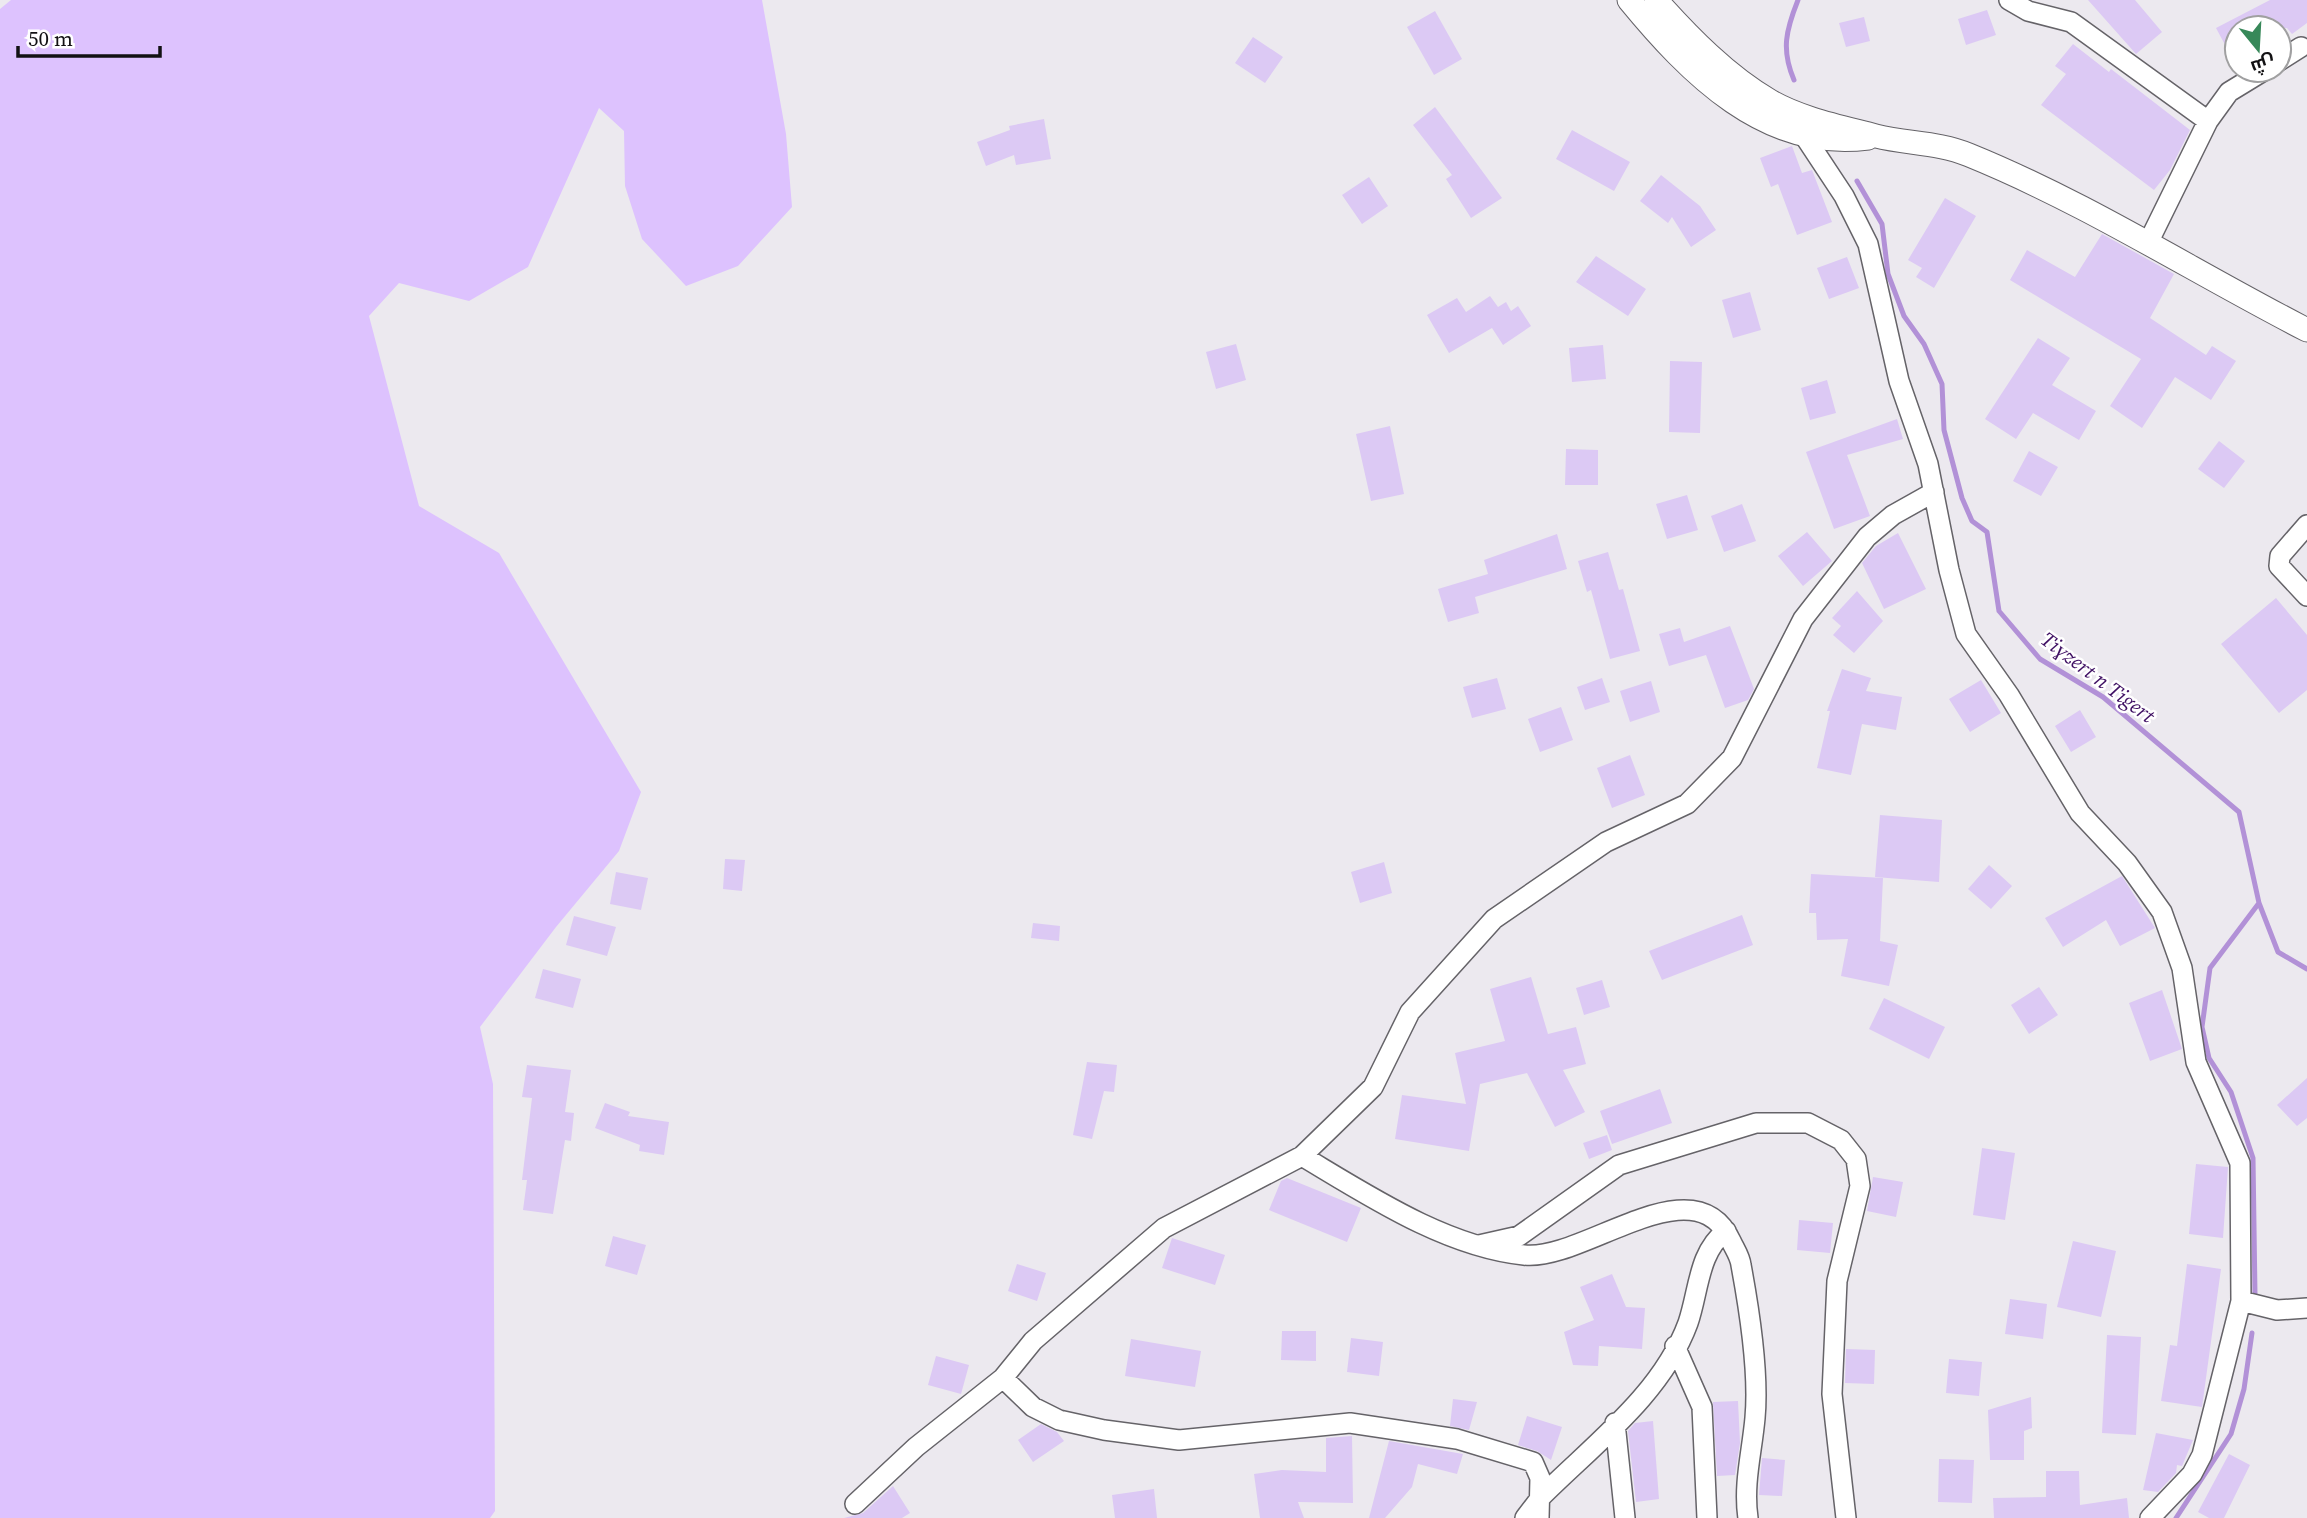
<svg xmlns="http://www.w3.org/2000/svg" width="2307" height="1518" font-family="'Source Serif 4',Cairo,serif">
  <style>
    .green { fill: #ddc2fe }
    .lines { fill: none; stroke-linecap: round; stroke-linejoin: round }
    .stream { stroke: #b291d7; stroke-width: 5 }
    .building { fill: #dcc9f4 }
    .minor-casing { stroke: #656368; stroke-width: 22 }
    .tertiary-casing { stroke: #656368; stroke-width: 25 }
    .minor { stroke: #fff; stroke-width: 19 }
    .tertiary { stroke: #fff; stroke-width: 23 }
    .labels { text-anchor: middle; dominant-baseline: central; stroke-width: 5; stroke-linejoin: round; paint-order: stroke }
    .water-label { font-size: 21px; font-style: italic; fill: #401164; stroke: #fff }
  </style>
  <rect width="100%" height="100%" fill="#ece9ef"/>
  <!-- green -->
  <path class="green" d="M11 0H762L786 134 792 207 738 266 686 286 642 239 625 186 624 131 599 108 528 267 469 301 399 283 369 316 419 506 499 553 641 792 619 851 556 927 480 1027 493 1084 495 1511 490 1518H0V9Z"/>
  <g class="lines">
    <!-- stream -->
    <path class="stream" d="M1794 80C1781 50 1786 30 1798 0
      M1857 181 1882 224 1888 274 1904 316 1924 344 1942 384 1944 430 1962 498 1972 521 1987 532 1999 611 2040 659 2103 697 2239 812 2259 903 2278 952 2307 969
      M2255 1295 2253 1158 2231 1092 2209 1058 2202 1027 2210 968 2259 903
      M2176 1518 2231 1434 2244 1389 2252 1333"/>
  </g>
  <!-- building -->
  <path class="building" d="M2088 0H2135L2162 32 2136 54Z
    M2270 0H2307V23L2292 34 2287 28H2237V67L2216 28Z
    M1987 10 1996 35 1966 45 1958 19Z
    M1435 11 1462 59 1434 75 1407 27Z
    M1864 17 1870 41 1846 47 1839 23Z
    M1253 37 1283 57 1265 83 1235 63Z
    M2073 44 2109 72 2111 69 2190 130 2170 170 2154 190 2041 105 2066 74 2055 66Z
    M1435 107 1502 198 1471 218 1446 179 1452 175 1413 125Z
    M1044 119 1051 159 1016 165 1014 155 986 166 977 142 1010 130 1009 126Z
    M1572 130 1630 162 1614 191 1556 159Z
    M1792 146 1802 173 1812 170 1832 222 1797 235 1778 184 1771 187 1760 158Z
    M1661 175 1700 206 1716 230 1691 247 1672 217 1668 223 1640 201Z
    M1369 177 1388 206 1362 224 1342 195Z
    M1945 198 1976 216 1934 288 1916 277 1922 268 1908 260Z
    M2102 234 2174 274 2150 318 2206 355 2212 346 2236 361 2211 400 2175 377 2142 428 2110 406 2141 359 2010 280 2027 250 2075 277Z
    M1596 256 1646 289 1628 316 1576 282Z
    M1847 257 1859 288 1829 299 1817 268Z
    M1750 292 1761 330 1733 338 1722 300Z
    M1490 296 1498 307 1506 302 1511 311 1518 306 1531 326 1503 345 1492 328 1449 353 1427 315 1457 298 1466 312Z
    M2038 338 2070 358 2052 385 2096 411 2079 440 2033 413 2016 439 1985 419Z
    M1236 344 1246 380 1216 389 1206 352Z
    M1603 345 1606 379 1572 382 1569 348Z
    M1670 361 1702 362 1700 433 1669 432Z
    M1827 380 1836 413 1810 420 1801 388Z
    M1897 419 1903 439 1847 455 1870 516 1834 529 1806 452Z
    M1390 426 1404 494 1371 501 1356 434Z
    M2219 441 2245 461 2224 488 2198 469Z
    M1566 449 1598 450V485H1565Z
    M2029 451 2058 467 2041 496 2013 481Z
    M1687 495 1698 530 1667 539 1656 504Z
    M1742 504 1756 541 1724 552 1711 516Z
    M1807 532 1832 561 1803 586 1778 556Z
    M1898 533 1926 589 1884 609 1862 563 1876 546Z
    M1557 534 1567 569 1475 597 1479 613 1448 622 1438 589 1488 574 1484 560Z
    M1608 552 1619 590 1623 589 1640 651 1610 659 1591 590 1587 592 1578 561Z
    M1857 591 1883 621 1854 653 1833 635 1841 626 1832 618Z
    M2276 598 2307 635V690L2279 713 2221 644Z
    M1730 626 1754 689 1748 700 1725 708 1706 655 1669 666 1659 634 1680 628 1684 642Z
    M1842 669 1871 678 1866 691 1902 697 1896 730 1862 724 1851 775 1817 768 1830 711H1827Z
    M1497 678 1506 709 1472 718 1463 687Z
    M1602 678 1610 702 1585 710 1577 687Z
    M1981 680 2001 713 1970 732 1949 699Z
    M1651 681 1660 712 1630 722 1620 691Z
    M1561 707 1573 740 1540 752 1528 719Z
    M2080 710 2096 737 2071 752 2055 726Z
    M1630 755 1645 795 1612 808 1597 768Z
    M1880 815 1942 820 1939 882 1875 877Z
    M725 859 745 860 742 891 723 889Z
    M1384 862 1392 893 1360 903 1351 872Z
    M1989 865 2012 886 1991 909 1968 889Z
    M616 872 648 878 641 910 610 904Z
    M1811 874 1883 878 1880 941 1898 945 1889 986 1841 976 1848 939 1817 940 1816 913H1809Z
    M2122 876 2155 928 2120 946 2106 920 2063 947 2045 918Z
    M1742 915 1753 945 1662 980 1649 951Z
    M574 916 616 927 607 956 566 945Z
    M1033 923 1060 926 1059 941 1031 938Z
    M543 969 581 979 573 1008 535 998Z
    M1531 977 1548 1034 1576 1027 1586 1064 1563 1070 1585 1112 1555 1127 1527 1073 1480 1084 1469 1151 1395 1139 1402 1095 1466 1104 1455 1053 1505 1041 1490 989Z
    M1602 980 1610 1007 1584 1015 1576 988Z
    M2039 987 2058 1015 2029 1034 2011 1005Z
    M2162 990 2182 1049 2150 1061 2129 1003Z
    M1884 998 1945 1027 1929 1059 1869 1029Z
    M1087 1062 1117 1065 1114 1092 1104 1091 1092 1139 1073 1135Z
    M527 1065 571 1070 565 1112 574 1113 571 1141 565 1140 553 1214 523 1210 527 1180H522L532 1098 522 1097Z
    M2307 1078V1118L2297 1126 2277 1105Z
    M1660 1089 1672 1123 1612 1144 1600 1111Z
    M605 1103 630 1112 628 1116 669 1122 664 1155 639 1151 640 1145 595 1128Z
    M1607 1135 1612 1150 1589 1159 1583 1143Z
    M1982 1148 2015 1153 2005 1220 1973 1215Z
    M2196 1164 2228 1167 2223 1238 2189 1234Z
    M1873 1177 1903 1182 1896 1217 1867 1211Z
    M1287 1178 1361 1208 1347 1242 1269 1210 1281 1181Z
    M1799 1220 1833 1223 1830 1253 1797 1250Z
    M613 1236 646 1245 637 1275 605 1266Z
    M1172 1238 1225 1255 1215 1285 1162 1268Z
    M2073 1241 2116 1251 2101 1317 2057 1307Z
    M1017 1264 1046 1273 1037 1301 1008 1291Z
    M2187 1264 2221 1269 2202 1407 2161 1401 2170 1345 2177 1346Z
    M1612 1274 1626 1307 1645 1308 1642 1349 1599 1346 1598 1366 1573 1365 1564 1332 1594 1320 1580 1287Z
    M2010 1299 2047 1304 2043 1339 2005 1334Z
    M1282 1331H1316V1361L1281 1360Z
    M2107 1335 2141 1337 2136 1435 2102 1433Z
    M1351 1338 1383 1342 1379 1376 1347 1372Z
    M1131 1339 1201 1351 1195 1387 1125 1376Z
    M1846 1349 1875 1350 1874 1384 1845 1383Z
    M936 1356 969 1365 961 1394 928 1385Z
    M1949 1359 1982 1362 1979 1396 1946 1393Z
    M2031 1397 2032 1428 2024 1431V1460H1990L1988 1410Z
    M1453 1399 1477 1402 1469 1430 1450 1426Z
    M1738 1401 1740 1443 1735 1475 1717 1476 1713 1402Z
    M1527 1416 1562 1427 1551 1460 1537 1451 1518 1445Z
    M1653 1421 1659 1499 1636 1502 1628 1431 1635 1423Z
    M1041 1424 1057 1432 1064 1441 1033 1462 1018 1440Z
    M2156 1433 2193 1440 2182 1466 2177 1465 2176 1473 2158 1492 2143 1490Z
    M1352 1436 1353 1503 1298 1502 1304 1518H1260L1254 1474 1282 1470 1326 1472V1438Z
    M1389 1441 1463 1454 1457 1474 1418 1464 1412 1487 1385 1518H1369Z
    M2229 1454 2250 1465 2224 1518H2209L2198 1512Z
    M1762 1458 1785 1460 1782 1496 1759 1495Z
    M1939 1459 1974 1460 1972 1503 1938 1502Z
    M2046 1471H2079L2080 1505 2127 1498 2129 1518H1994L1993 1498 2046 1497Z
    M893 1486 910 1513 902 1518H844L863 1513Z
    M1154 1489 1157 1518H1115L1112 1495Z"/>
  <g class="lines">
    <defs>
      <path id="minor" d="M2009 0 2028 11 2071 22 2208 121
        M2279 61 2301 47
        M1805 137 1844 196 1868 244 1899 381 1928 464 1949 570 1966 634 2009 695 2080 813 2127 863 2162 912 2182 968 2196 1062 2240 1163 2241 1301 2202 1455 2192 1474 2150 1518
        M2148 243 2208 121 2229 92 2265 70
        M2307 525 2280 556 2279 566 2307 596
        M1302 1156C1369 1196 1446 1247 1524 1255 1583 1262 1694 1161 1731 1241 1734 1248 1740 1256 1741 1265 1749 1308 1759 1375 1755 1418 1752 1452 1743 1484 1748 1518
        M1479 1245 1519 1236 1619 1165 1756 1123H1808L1841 1140 1856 1159 1860 1186 1837 1281 1832 1394 1846 1518
        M2241 1301 2277 1310 2307 1308
        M1675 1346 1702 1407 1707 1518
        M1003 1378 1033 1407 1059 1420 1104 1430 1179 1440 1350 1423 1457 1439 1533 1462 1540 1478 1539 1518
        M1615 1423 1625 1518
        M855 1504 916 1447 1003 1378 1033 1341 1164 1228 1302 1156 1373 1087 1410 1012 1494 919 1606 842 1687 804 1732 758 1803 619 1867 537 1893 515 1934 492
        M1525 1518 1541 1497C1593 1445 1662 1394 1688 1323 1699 1291 1698 1252 1726 1231"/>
      <path id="tertiary" d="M1629 0C1689 73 1766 152 1868 138
        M1656 0C1689 37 1727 76 1770 101 1801 119 1842 127 1876 136 1907 144 1938 142 1969 155 2087 203 2194 272 2307 330"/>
    </defs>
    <!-- minor casing -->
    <use href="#minor" class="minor-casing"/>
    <!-- tertiary casing -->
    <use href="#tertiary" class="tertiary-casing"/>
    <!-- minor -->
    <use href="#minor" class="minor"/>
    <!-- tertiary -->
    <use href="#tertiary" class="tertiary"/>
  </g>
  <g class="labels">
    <!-- water labels -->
    <g class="water-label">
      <text transform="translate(2098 677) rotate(37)">Tiɣzert n Tigert</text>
    </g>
  </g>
  <!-- north arrow -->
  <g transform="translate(2258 49) rotate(162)"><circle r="33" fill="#ffffff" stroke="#a0a0a1" stroke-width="2"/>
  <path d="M0-5L12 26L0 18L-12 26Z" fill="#378859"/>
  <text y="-10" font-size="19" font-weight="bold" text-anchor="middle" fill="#121113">ش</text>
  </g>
  <!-- scale -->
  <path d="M18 46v10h142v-10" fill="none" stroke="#121113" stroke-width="3.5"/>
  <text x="28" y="46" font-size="21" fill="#121113" stroke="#ffffff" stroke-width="5" paint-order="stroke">50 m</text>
</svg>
